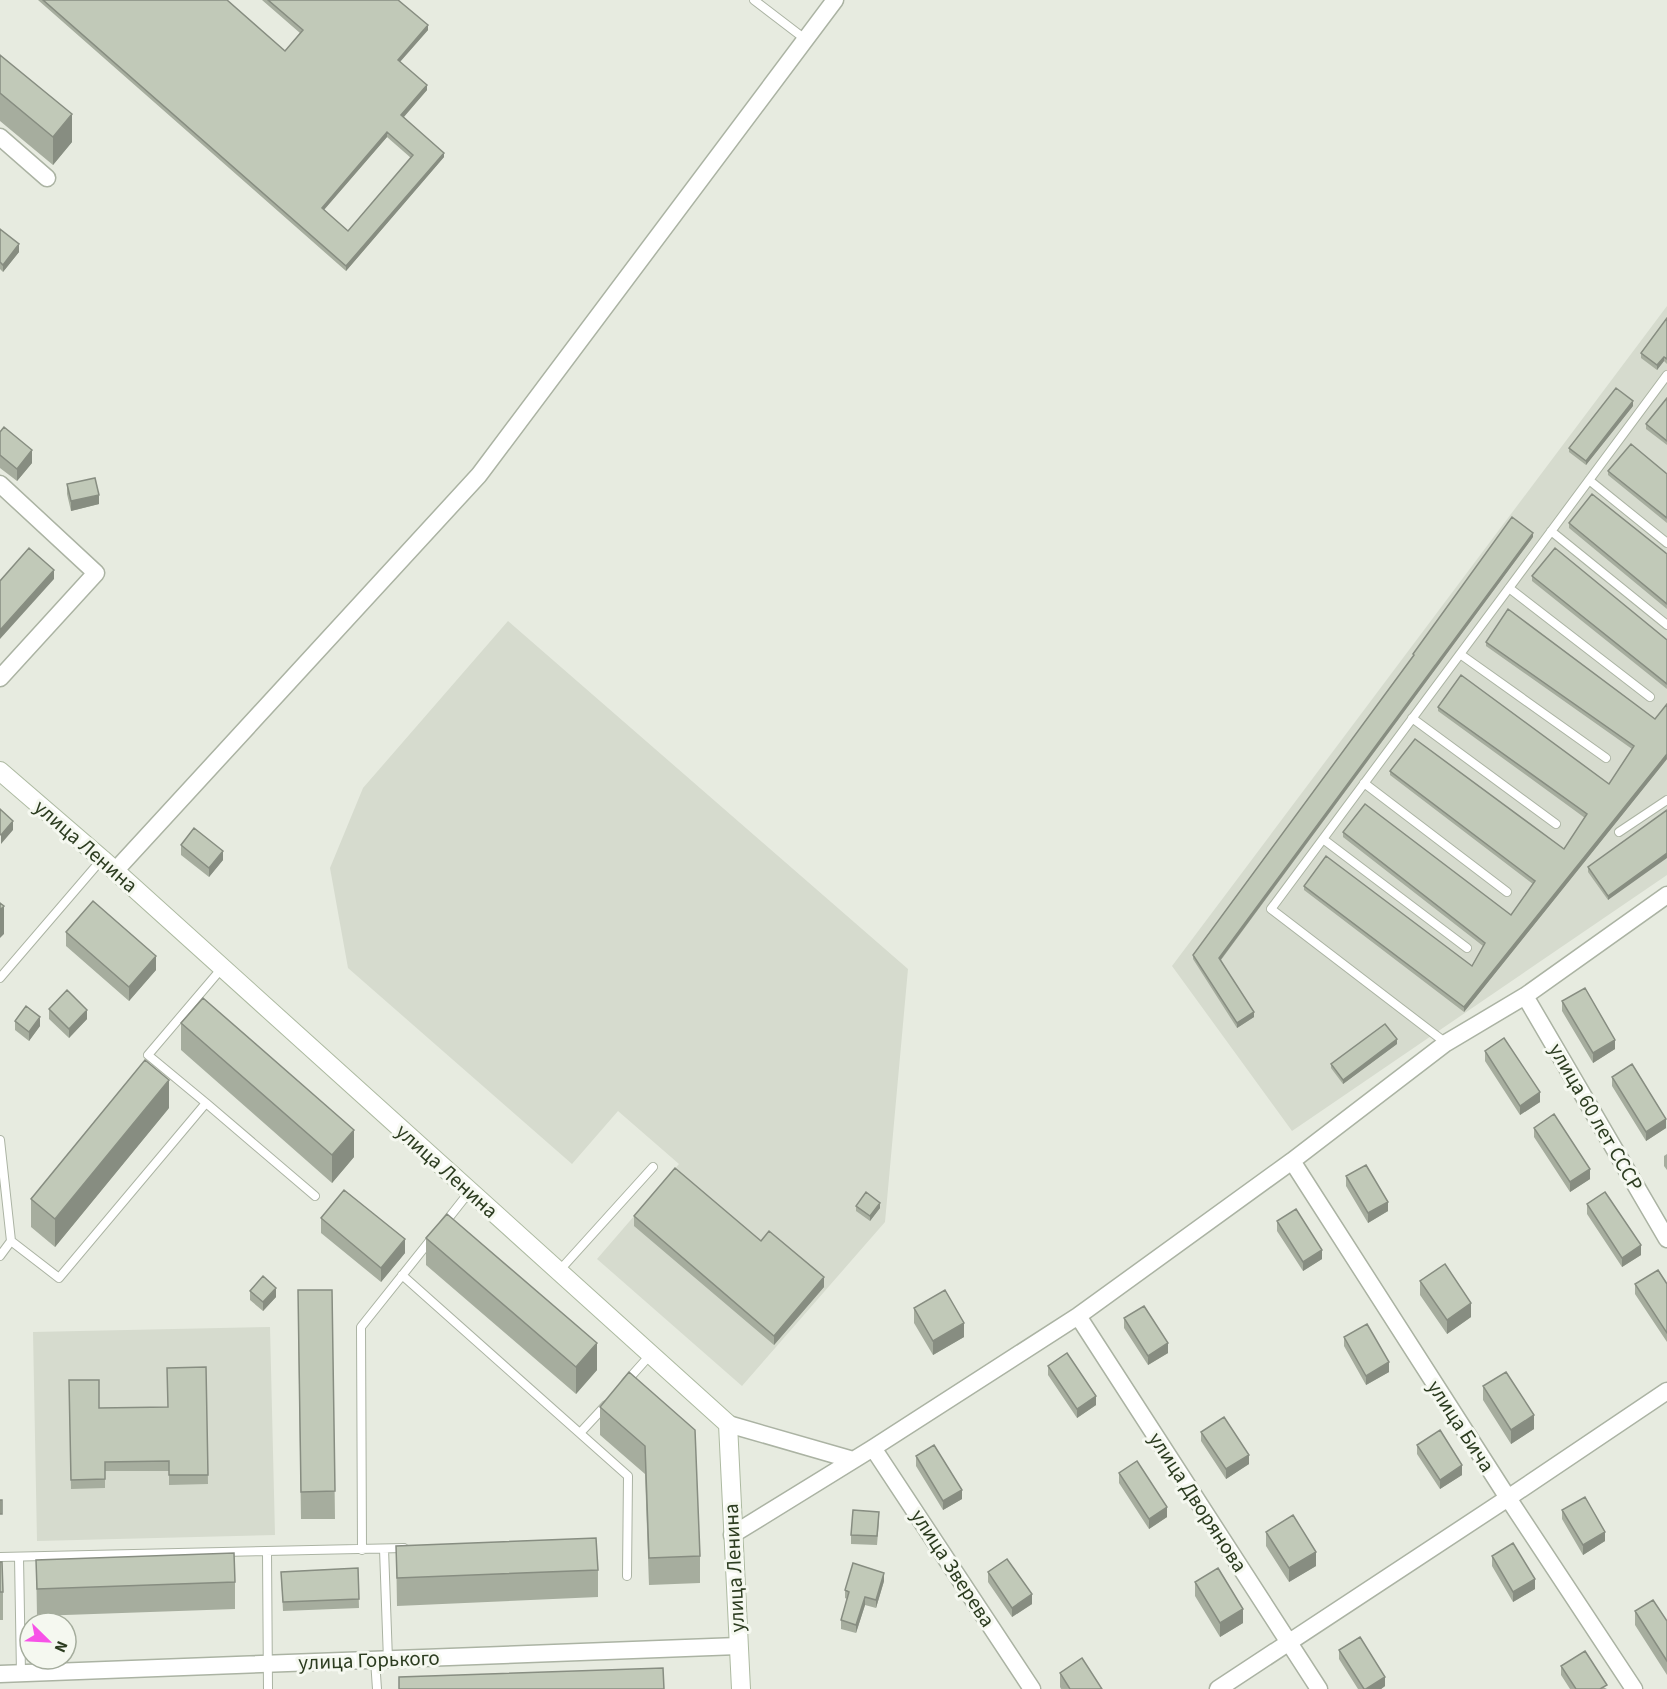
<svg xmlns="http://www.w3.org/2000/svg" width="1667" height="1689" font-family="'Source Sans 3',sans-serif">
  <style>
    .built { fill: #d6dbce }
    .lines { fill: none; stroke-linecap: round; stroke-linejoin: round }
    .lane-casing { stroke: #abb3a3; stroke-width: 10 }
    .street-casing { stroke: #abb3a3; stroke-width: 19 }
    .secondary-casing { stroke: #adbaa1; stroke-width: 20 }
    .lane { stroke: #fff; stroke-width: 8 }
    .street { stroke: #fff; stroke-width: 16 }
    .secondary { stroke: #fff; stroke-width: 18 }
    .wall { fill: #a6ad9e; fill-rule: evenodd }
    .shaded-wall { fill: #878d81 }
    .building { fill: #c1c9b8; stroke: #878d81; stroke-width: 1.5; fill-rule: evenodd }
    .labels { text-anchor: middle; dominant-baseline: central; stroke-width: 6; stroke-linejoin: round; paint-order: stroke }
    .street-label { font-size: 21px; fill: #2c3c20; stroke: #f5f8f0 }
  </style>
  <rect width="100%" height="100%" fill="#e7ebe0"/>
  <!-- built -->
  <path class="built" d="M1667 306V875L1292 1131 1172 966Z
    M508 621 908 969 885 1222 742 1386 597 1259 679 1164 618 1111 572 1164 348 968 330 868 363 788Z
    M270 1327 275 1535 37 1541 33 1332Z"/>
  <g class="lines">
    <defs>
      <path id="lane" d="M754 0 805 39
        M1589 480 1667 543
        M1551 531 1667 625
        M1509 588 1650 697
        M1460 654 1606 758
        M1412 718 1556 824
        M1364 783 1507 892
        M1619 832 1667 800
        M1323 839 1467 948
        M0 978 102 859
        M1446 1043 1271 909 1667 375
        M206 1103 148 1055 222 968
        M0 1140 11 1241 0 1256
        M444 1224 470 1191
        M11 1241 59 1278 206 1103 315 1196
        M559 1271 653 1167
        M402 1275 628 1476 627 1576
        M626 1382 651 1354
        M580 1433 606 1405
        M384 1549 388 1660
        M362 1550 361 1327 432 1238
        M267 1552 268 1689
        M0 1557 404 1548
        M19 1557 21 1674
        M375 1660 377 1689"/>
      <path id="street" d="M0 137 47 178
        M0 484 96 573 0 678
        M115 871 479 475 835 0
        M1525 996 1667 1239
        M1292 1161 1508 1498 1634 1689
        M1078 1316 1319 1689
        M728 1424 853 1460
        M873 1448 1032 1689
        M732 1535 873 1448 1078 1316 1292 1161 1446 1043 1525 996 1667 895
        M0 1674 738 1646
        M1218 1689 1508 1498 1667 1391"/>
      <path id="secondary" d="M0 771 102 859 728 1424 741 1689"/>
    </defs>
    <!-- lane casing -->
    <use href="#lane" class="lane-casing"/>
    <!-- street casing -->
    <use href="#street" class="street-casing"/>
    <!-- secondary casing -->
    <use href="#secondary" class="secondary-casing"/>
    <!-- lane -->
    <use href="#lane" class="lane"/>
    <!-- street -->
    <use href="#street" class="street"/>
    <!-- secondary -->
    <use href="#secondary" class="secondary"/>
  </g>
  <!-- wall -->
  <path class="wall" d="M38 0H227L285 51 300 33 262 0H398L428 30 400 62 427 90 404 117 444 157 346 271ZM387 137 411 158 348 231 324 210Z
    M0 55 72 142 53 165 0 121Z
    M0 229 19 252 3 272 0 269Z
    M1667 318V364L1664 361 1657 370 1641 358V353Z
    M1667 398V445L1646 429V424Z
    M1633 406 1586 465 1569 452V448Z
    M0 432 32 463 17 481 0 468Z
    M1608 471 1667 474V523L1608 475Z
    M67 484 99 504 71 511 67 494Z
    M1569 523 1667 554V609L1569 528Z
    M1533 537 1221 960 1254 1017 1237 1028 1193 959V955L1413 657V654Z
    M1532 576 1667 640V689L1532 581Z
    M1486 642 1655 719 1667 704V759L1464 1012 1304 890V886L1472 966 1483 946 1343 837V832L1511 915 1533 884 1390 775V771L1564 849 1585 818 1438 711V707L1609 784 1632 749 1486 646Z
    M1667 810 1608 900 1588 872V867Z
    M181 845 223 860 209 877 181 855Z
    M66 932 156 970 129 1001 66 946Z
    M1562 1001 1615 1049 1593 1063 1562 1011Z
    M49 1009 87 1019 69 1038 49 1019Z
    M15 1021 40 1026 29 1041 15 1030Z
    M181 1023 354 1157 332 1183 181 1050Z
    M1397 1044 1343 1084 1331 1068V1064Z
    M1485 1051 1540 1102 1520 1115 1485 1061Z
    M1612 1077 1666 1128 1646 1141 1612 1086Z
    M169 1108 55 1247 31 1227V1199Z
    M1534 1128 1590 1179 1570 1192 1534 1137Z
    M1667 1154V1170L1664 1166V1156Z
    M1346 1176 1388 1211 1368 1223 1346 1186Z
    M1587 1204 1641 1255 1622 1267 1587 1214Z
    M856 1206 880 1208 870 1221 856 1211Z
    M634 1216 761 1241 824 1287 774 1345 634 1226Z
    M321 1218 405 1253 381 1282 321 1233Z
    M1277 1221 1322 1259 1303 1271 1277 1231Z
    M426 1238 597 1370 576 1394 426 1265Z
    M1420 1281 1471 1317 1447 1334 1420 1295Z
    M1635 1284H1667V1342L1635 1294Z
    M332 1290 335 1519H301L298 1318Z
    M250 1291 276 1297 263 1311 250 1300Z
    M914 1308 964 1337 933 1355 914 1323Z
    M1124 1318 1168 1353 1148 1365 1124 1328Z
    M1344 1337 1389 1372 1366 1385 1344 1346Z
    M1048 1366 1096 1405 1077 1418 1048 1375Z
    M206 1367 208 1484 169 1485V1471H105V1488L71 1489 69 1380 99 1408 168 1407Z
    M629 1372 700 1556V1583L649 1585 645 1474 600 1435V1407Z
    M1483 1386 1534 1429 1511 1444 1483 1400Z
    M1201 1432 1249 1464 1226 1479 1201 1441Z
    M1417 1445 1462 1475 1440 1489 1417 1454Z
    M916 1456 962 1499 943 1510 916 1466Z
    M1119 1473 1167 1517 1149 1529 1119 1483Z
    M1562 1510 1605 1541 1583 1555 1562 1519Z
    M879 1521 877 1545 851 1544V1535Z
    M1266 1532 1316 1566 1289 1582 1266 1546Z
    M396 1546 598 1570V1597L397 1606Z
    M1492 1556 1535 1589 1513 1602 1492 1566Z
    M36 1560 235 1582V1609L37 1616Z
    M0 1562 3 1592V1620H0Z
    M358 1568 359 1608 283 1611 281 1572Z
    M988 1572 1032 1604 1012 1617 988 1582Z
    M884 1581 876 1608 865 1605 856 1633 841 1629V1620L847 1599 845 1598V1590Z
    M1195 1582 1243 1623 1220 1637 1195 1596Z
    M1635 1611 1667 1621V1675L1635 1625Z
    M1339 1650 1385 1686 1381 1689H1358L1339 1659Z
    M1561 1666 1607 1689H1570L1561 1675Z
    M1060 1673 1102 1689H1061L1060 1687Z"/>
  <!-- shaded-wall -->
  <path class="shaded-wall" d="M428 25V30L398 64V60Z
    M427 85V90L401 120V115Z
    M72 114V142L53 165V137Z
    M387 132V137L322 212V208Z
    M444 153V157L346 271V266Z
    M19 244V252L3 272V265Z
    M1664 357V361L1657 370V365Z
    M1633 401V406L1586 465V461Z
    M32 450V463L17 481V469Z
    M99 495V504L71 511V501Z
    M1533 533V537L1219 962V958Z
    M54 570V579L0 639V630Z
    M1667 754V759L1464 1012V1007Z
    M13 821V830L1 844V835Z
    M223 851V860L209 877V868Z
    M1667 853V858L1608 900V896Z
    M4 906V934L0 938V910Z
    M156 956V970L129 1001V987Z
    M87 1010V1019L69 1038V1029Z
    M1254 1012V1017L1237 1028V1023Z
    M40 1017V1026L29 1041V1032Z
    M1397 1039V1044L1343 1084V1080Z
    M1615 1040V1049L1593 1063V1053Z
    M169 1080V1108L55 1247V1219Z
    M1540 1092V1102L1520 1115V1106Z
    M1666 1119V1128L1646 1141V1132Z
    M354 1130V1157L332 1183V1155Z
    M1590 1169V1179L1570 1192V1182Z
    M1388 1202V1211L1368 1223V1213Z
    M880 1203V1208L870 1221V1216Z
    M405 1239V1253L381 1282V1268Z
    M1641 1245V1255L1622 1267V1258Z
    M1322 1250V1259L1303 1271V1262Z
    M824 1277V1287L774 1345V1336Z
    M276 1288V1297L263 1311V1302Z
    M1471 1303V1317L1447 1334V1320Z
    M964 1323V1337L933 1355V1341Z
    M597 1343V1370L576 1394V1367Z
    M1168 1343V1353L1148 1365V1356Z
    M1389 1362V1372L1366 1385V1376Z
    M1096 1396V1405L1077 1418V1409Z
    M1534 1415V1429L1511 1444V1430Z
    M1249 1455V1464L1226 1479V1469Z
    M1462 1465V1475L1440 1489V1480Z
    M962 1490V1499L943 1510V1501Z
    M1167 1507V1517L1149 1529V1519Z
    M1605 1532V1541L1583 1555V1545Z
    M1316 1552V1566L1289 1582V1568Z
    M884 1573V1581L876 1608V1600Z
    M1535 1579V1589L1513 1602V1592Z
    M1032 1594V1604L1012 1617V1608Z
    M865 1597V1605L856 1633V1625Z
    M1243 1609V1623L1220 1637V1623Z
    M1385 1677V1686L1381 1689H1366Z"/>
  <!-- building -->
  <path class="building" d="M43 0H227L285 51 303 30 268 0H398L428 25 398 60 427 85 401 115 444 153 346 266ZM387 132 413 155 348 231 322 208Z
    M0 55 72 114 53 137 0 93Z
    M0 229 19 244 3 265 0 262Z
    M1667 318V359L1664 357 1657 365 1641 353Z
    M1616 388 1633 401 1586 461 1569 448Z
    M1667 398V441L1646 424Z
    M4 427 32 450 17 469 0 455V432Z
    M1631 444 1667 474V518L1608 471Z
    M95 478 99 495 71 501 67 484Z
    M1592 494 1667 554V604L1569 523Z
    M1512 517 1533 533 1219 958 1254 1012 1237 1023 1193 955 1414 655 1413 654Z
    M29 548 54 570 0 630V581Z
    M1555 548 1667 640V684L1532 576Z
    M1508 609 1655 719 1667 704V754L1464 1007 1304 886 1326 856 1472 966 1485 943 1343 832 1365 804 1511 915 1535 881 1390 771 1415 739 1564 849 1587 814 1438 707 1461 675 1609 784 1634 746 1486 642Z
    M0 809 13 821 1 835 0 834Z
    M1667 810V853L1608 896 1588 867Z
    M194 828 223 851 209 868 181 845Z
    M93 901 156 956 129 987 66 932Z
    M0 903 4 906 0 910Z
    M1585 988 1615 1040 1593 1053 1562 1001Z
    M67 990 87 1010 69 1029 49 1009Z
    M203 998 354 1130 332 1155 181 1023Z
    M26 1006 40 1017 29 1032 15 1021Z
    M1385 1024 1397 1039 1343 1080 1331 1064Z
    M1504 1038 1540 1092 1520 1106 1485 1051Z
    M145 1060 169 1080 55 1219 31 1199Z
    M1632 1064 1666 1119 1646 1132 1612 1077Z
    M1554 1114 1590 1169 1570 1182 1534 1128Z
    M1366 1165 1388 1202 1368 1213 1346 1176Z
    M675 1168 761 1241 769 1231 824 1277 774 1336 634 1216Z
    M344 1190 405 1239 381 1268 321 1218Z
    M866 1192 880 1203 870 1216 856 1206Z
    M1605 1192 1641 1245 1622 1258 1587 1204Z
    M1296 1209 1322 1250 1303 1262 1277 1221Z
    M447 1214 597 1343 576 1367 426 1238Z
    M1445 1264 1471 1303 1447 1320 1420 1281Z
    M1658 1270 1667 1284V1333L1635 1284Z
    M263 1276 276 1288 263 1302 250 1291Z
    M298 1290H332L335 1491 301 1492Z
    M945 1290 964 1323 933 1341 914 1308Z
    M1144 1306 1168 1343 1148 1356 1124 1318Z
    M1367 1324 1389 1362 1366 1376 1344 1337Z
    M1067 1353 1096 1396 1077 1409 1048 1366Z
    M206 1367 208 1475H169V1461L105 1462V1479L71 1480 69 1380H99V1408L168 1407 167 1368Z
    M629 1372 695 1430 700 1556 649 1558 645 1446 600 1407Z
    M1506 1372 1534 1415 1511 1430 1483 1386Z
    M1224 1417 1249 1455 1226 1469 1201 1432Z
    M1440 1430 1462 1465 1440 1480 1417 1445Z
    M934 1445 962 1490 943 1501 916 1456Z
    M1137 1461 1167 1507 1149 1519 1119 1473Z
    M1585 1497 1605 1532 1583 1545 1562 1510Z
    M0 1500H2V1514H0Z
    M853 1510 879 1512 877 1536 851 1535Z
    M1293 1515 1316 1552 1289 1568 1266 1532Z
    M596 1538 598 1570 397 1578 396 1546Z
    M1513 1543 1535 1579 1513 1592 1492 1556Z
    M234 1553 235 1582 37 1589 36 1560Z
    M1007 1559 1032 1594 1012 1608 988 1572Z
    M0 1562H2L3 1592H0Z
    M853 1563 884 1573 876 1600 865 1597 856 1625 841 1620 849 1592 845 1590Z
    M358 1568 359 1599 283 1602 281 1572Z
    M1218 1568 1243 1609 1220 1623 1195 1582Z
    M1653 1600 1667 1621V1661L1635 1611Z
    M1360 1637 1385 1677 1366 1689H1364L1339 1650Z
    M1585 1651 1607 1685 1600 1689H1576L1561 1666Z
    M1082 1658 1102 1689H1070L1060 1673Z
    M663 1668 664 1689H399V1677Z"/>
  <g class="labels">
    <!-- street labels -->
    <g class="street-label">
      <text transform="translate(86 846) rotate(41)">улица Ленина</text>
      <text transform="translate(1596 1117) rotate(60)">улица 60 лет СССР</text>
      <text transform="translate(447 1171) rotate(42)">улица Ленина</text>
      <text transform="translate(1461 1426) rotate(57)">улица Бича</text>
      <text transform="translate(1198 1502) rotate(57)">улица Дворянова</text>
      <text transform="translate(734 1568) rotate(-93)">улица Ленина</text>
      <text transform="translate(953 1568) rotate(57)">улица Зверева</text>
      <text transform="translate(369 1660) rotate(-2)">улица Горького</text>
    </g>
  </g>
  <!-- north arrow -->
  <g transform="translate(48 1641) rotate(114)"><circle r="28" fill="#f5f8f0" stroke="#a5ad9d" stroke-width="1.5"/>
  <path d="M0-4.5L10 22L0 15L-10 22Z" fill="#f752e7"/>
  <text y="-9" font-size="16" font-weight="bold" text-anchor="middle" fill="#2c3c20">N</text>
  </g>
</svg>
